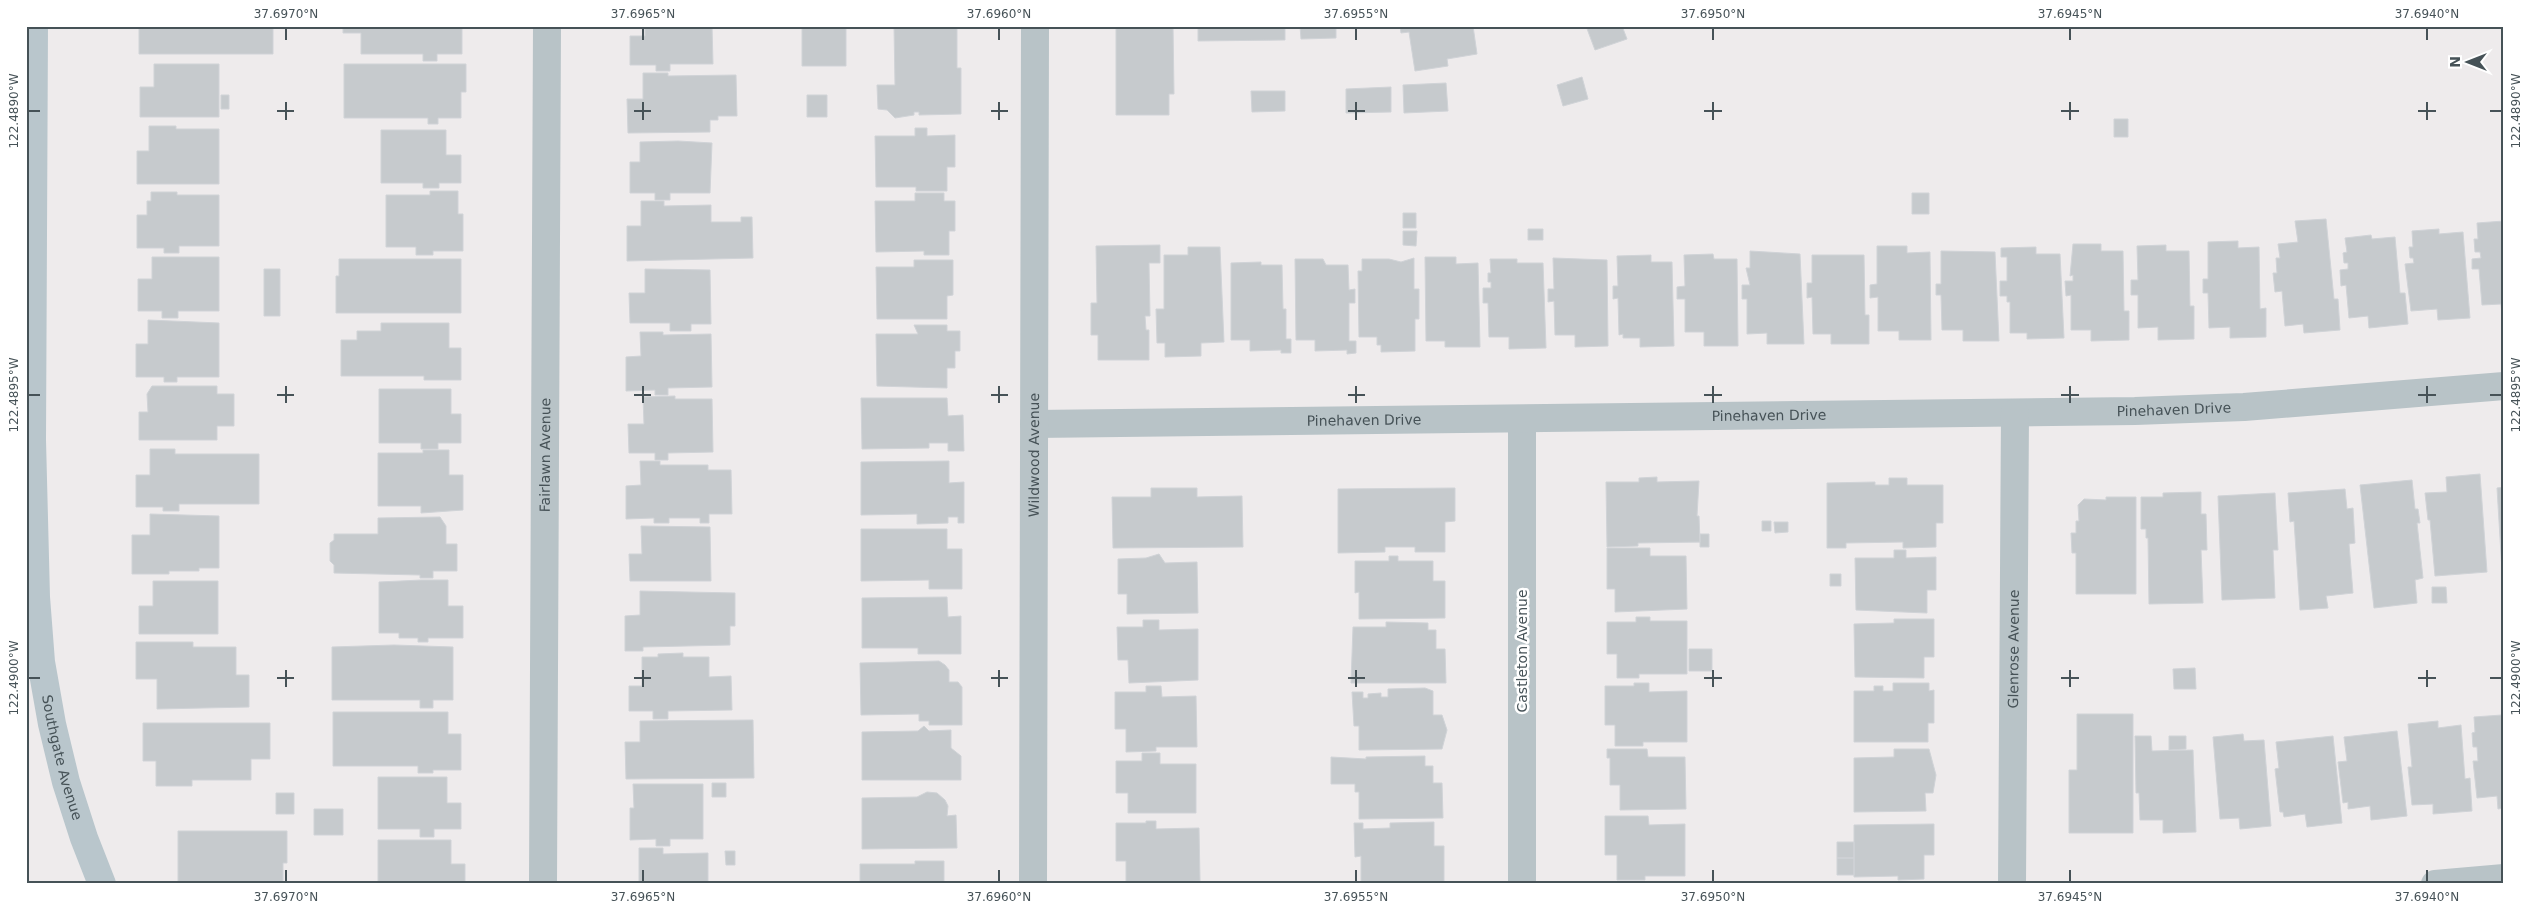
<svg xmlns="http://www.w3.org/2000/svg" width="2530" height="910" font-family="'DejaVu Sans',sans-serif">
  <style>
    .building { fill: #c6cacd; stroke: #d0d3d7 }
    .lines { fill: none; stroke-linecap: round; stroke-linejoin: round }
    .street { stroke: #b8c3c7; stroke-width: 28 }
    .secondary { stroke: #b9c6cc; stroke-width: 28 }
    .ticks { fill: none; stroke: #465257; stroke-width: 2 }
    .labels { text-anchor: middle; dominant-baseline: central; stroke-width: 5; stroke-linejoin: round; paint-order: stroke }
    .street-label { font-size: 14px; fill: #465257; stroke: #fff }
    .neatline { fill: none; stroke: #465257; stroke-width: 2 }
    .ticks-label { font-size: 12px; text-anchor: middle; fill: #465257 }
  </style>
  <rect width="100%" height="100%" fill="#eeebec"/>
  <!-- building -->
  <path class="building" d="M139 26H273V54H139Z
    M343 26 462 27V54H437V61H423V54H361V33H343Z
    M645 26H712L713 64H670V71H656V65H630V36H645Z
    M802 26H846V66H802Z
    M894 26H957V68H961V114L919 115V112H914V115L895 118 887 110 878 109 877 85H895Z
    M1116 26H1173L1174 94H1169V115H1116Z
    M1198 26H1285V40L1198 41Z
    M1300 26H1387V27L1336 28V38L1301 39Z
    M1400 26H1473L1477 54 1447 59 1448 66 1415 71 1409 32 1401 33Z
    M1586 26H1622L1627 39 1595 50Z
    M154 64H219V117H140V87H154Z
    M344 64H466V92H461V118H438V124H428V118H344Z
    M643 73H668V76L736 75 737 116H718V120H710V132L628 133 627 99H643Z
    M1582 77 1588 99 1563 106 1557 85Z
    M1446 83 1448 111 1404 113 1403 85Z
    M1391 87V112L1346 113V89Z
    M1251 91H1285V111L1252 112Z
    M221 95H229V109H221Z
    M807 95H827V117H807Z
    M2114 119H2128V137H2114Z
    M149 126H176V129H219V184H137V151H149Z
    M915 128H927V136L955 135V167H947V191H916V187H876L875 136H915Z
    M381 130H446V155H461V183H439V188H423V183H381Z
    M678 141 712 143 710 193H670V200H655V193H630V162H640V142Z
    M430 191H458V214H463V251H433V255H416V247H386V195H430Z
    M151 192H177V195H219V246H179V253H164V248H137V215H147V201H151Z
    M915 193H944V201H955V231H949V255H924V251L876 252 875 201H915Z
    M1912 193H1929V214H1912Z
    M641 201H664V206L711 205V222H741V217H752L753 258 627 261V226H641Z
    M1403 213H1416V228H1403Z
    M2326 219 2334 299H2338L2340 330 2304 333 2303 324 2285 326 2282 291 2275 292 2273 273H2277L2276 258H2280L2278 244 2298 242 2295 221Z
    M2504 221V314H2502L2501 304 2482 305 2479 269H2472V259L2481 258 2480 252H2475L2474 239H2478L2477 223Z
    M1528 229H1543V240H1528Z
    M2439 229V234L2463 232 2470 318 2438 320 2437 309 2411 311 2405 264 2414 263 2413 258H2410L2409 247H2413L2412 231Z
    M1403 231H1417L1416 246 1403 245Z
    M2371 235 2372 239 2395 237 2400 293H2405L2408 324 2369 328 2368 316 2349 318 2346 285 2341 286 2340 270 2348 269V263H2344L2343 253 2347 252 2345 238Z
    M2238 241V248L2259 247 2260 309 2266 308V337L2230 338V327L2209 328 2208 293H2203V279H2208V242Z
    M2073 244H2101V251H2123L2124 311H2129V340L2091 341V330H2071V295L2066 296 2065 281H2073V275L2070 276Z
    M1160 245V263H1149L1150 316H1145L1146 330H1149V360H1098V335H1091V303H1097L1096 246Z
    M2166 245V251H2189L2190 306H2194V339L2158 340V327L2138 328V295H2131V280H2138L2137 246Z
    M1877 246H1907V253L1930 252 1931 340H1899V331H1878V297L1870 298V285L1877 284Z
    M1188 247H1220L1224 342 1201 343V356L1165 357V343H1157L1156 309H1164V255H1188Z
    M2036 247V254H2060L2064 338 2027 339V333H2010V302H2007V296H2000V281H2007V257H2001V248Z
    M1750 251 1800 254 1804 344H1767V333L1747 334V299H1742V285H1750L1746 268H1750Z
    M1941 251 1995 252 1999 341H1963V330H1942L1941 295H1936V284H1941Z
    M1713 254 1714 259H1737L1738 346H1704V332H1685V299H1677V287L1685 286 1684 255Z
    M1651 255V262H1672L1674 346 1640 347V338H1623V334L1619 335 1618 298 1613 299V286H1618L1617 256Z
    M1812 255H1864L1865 315H1869V344H1831V334H1813L1812 297 1807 298V283H1812Z
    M152 257H219V311H178V318H162V311H138V279H152Z
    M1425 257H1456V264L1478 263 1480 347H1445V341H1426Z
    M1414 258V289H1419V319H1415V351L1381 352V345H1377V337H1359L1358 271H1362V259H1389L1401 262Z
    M1553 258 1607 260 1608 346 1575 347V335H1555L1554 301 1548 302V289H1554Z
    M339 259H461V313H336V276H339Z
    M1295 259H1323L1326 265H1348L1349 290 1355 289V303H1349V341H1356V353L1347 354V350L1315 351V340H1296Z
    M1490 259H1517V263H1543L1546 348 1509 349V337H1489L1488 303H1483V288H1491V282H1488V273H1491Z
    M914 260H953V295L947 296V319H877L876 267H914Z
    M1261 262V265H1282L1283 309H1286V339H1291V353H1281V350L1250 351V340H1231V263Z
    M264 269H280V316H264Z
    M645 269 710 270 711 324H691V331H670V323H630L629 293H645Z
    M148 320 219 323V377H177V382H164V377H136V344H148Z
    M381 323H449V348H461V380H424V376H341V340H357V331H381Z
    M914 325H947V331H960V351H955V368H947V388L877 386 876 334H918Z
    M640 332H663V335L711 334 712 387 668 388V395H655V390L626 391V357L641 356Z
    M152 386H217V394H234V426H217V440H139V412H148L147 394Z
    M379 389H451V414H461V443H438V449H421V443H379Z
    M675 396V399H712L713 452 668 453V460H655V453H629L628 424H644L643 397Z
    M861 398H947L948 416 963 415 964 451H948V443H929V448L862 449Z
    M150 449H175V454H259V504H179V511H163V507H136V475H150Z
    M423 450H449V475H463V510L421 513V506H378V453H423Z
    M640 461H660V465H708V470H731L732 514H709V523H700V518H669V523H654V518L626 519V486L641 485Z
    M949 461V483L964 482V523H958V517H948V523L917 524V514L861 515V462Z
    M2480 474 2487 572 2435 576 2430 520H2428L2425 493 2447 492 2446 477Z
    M1657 477V482L1699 481 1697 516H1699L1700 542 1638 543V546L1607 547 1606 482H1639V478Z
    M1889 478H1907V485H1943V523H1936V547L1903 548V542L1846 543V548H1827V483L1875 482V485H1889Z
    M2412 480 2415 509H2418L2420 523H2417L2423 578 2415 580 2417 603 2374 608 2360 485Z
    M2504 487V570L2502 571 2497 488Z
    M1151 488H1197V497L1242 496 1243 547 1113 548 1112 497H1151Z
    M1455 488V521L1445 522V552H1415V547H1385V552L1338 553V489Z
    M2345 489 2347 509 2353 508 2355 543 2349 544 2353 593 2326 596 2328 608 2300 610 2294 521 2290 522 2288 493Z
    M2201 492V514H2206L2207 550H2201L2203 603 2149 604 2148 538H2146V529H2141V497H2163V493Z
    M2275 493 2278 550H2273L2275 598 2222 600 2218 496Z
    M2106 497H2136V594H2076V553H2072L2071 533H2076V521H2079L2078 505 2084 499 2106 500Z
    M150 514 219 516V568H199V571H169V574H132V535H150Z
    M440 517 446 526V544H457V571H433V578H420V575L334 573V565L330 561V543L334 540V534H378V518Z
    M1762 521H1771V531H1762Z
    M1774 522H1788V532L1775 533Z
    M641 526 710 527 711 581H630L629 554H642Z
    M861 529H947V549H962V589H929V580L861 581Z
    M1700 534H1709V547H1700Z
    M1607 548H1650V556H1686L1687 609 1615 612V589H1607Z
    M1894 550H1906V558L1936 557V590H1927V613L1856 610 1855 558H1894Z
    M1159 554 1165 563 1197 562 1198 613 1127 614V594H1118V559L1146 558Z
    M1389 556H1398V561H1433V581H1445V618L1359 619V592L1355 593V561H1389Z
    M1830 574H1841V586H1830Z
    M422 580H448V606H463V638H428V642H418V638H399V633H379V582Z
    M153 581H218V634H139V606H153Z
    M2432 587H2446L2447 603H2432Z
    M640 591 735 593V626H730V645L643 647V651H625V616L640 615Z
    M947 597 948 617 961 616V654H918V648H862V598Z
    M1636 617H1650V621H1687V674H1639V678H1617V654H1607V622H1636Z
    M1894 619H1934V657H1924V678L1855 677 1854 624 1894 623Z
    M1143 620H1159V630L1198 629V680L1129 683 1128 660H1118L1117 627H1143Z
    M1386 622 1428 623V630H1436V649H1445L1446 683H1351L1353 627H1386Z
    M136 642H193V647H236V675H249V707L157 709V679H136Z
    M394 645 453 647V700H433V708H420V700H332V647Z
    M1689 649H1712V671H1689Z
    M683 653V657H709V677L731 676 732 710 668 711V719H653V711H629V686H642V657H658V654Z
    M939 661 945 665 949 670V682H958L962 687V725H929V721H919V714L861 715 860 663Z
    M2195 668 2196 689H2174L2173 669Z
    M1634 683H1649V692L1687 691V742H1643V746H1615V725H1605V686H1634Z
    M1893 683H1929V691L1934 690V723H1928V742H1854V691H1874V686H1883V691H1893Z
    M1146 686H1161L1162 697 1196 696 1197 747H1156V751L1126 752V729H1115V692H1146Z
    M1425 688 1433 691V715H1442L1447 730 1442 749 1359 750V726H1354L1352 692H1363V698H1368V694L1381 693V697H1388V689Z
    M333 712H448V734H461V770H433V773H418V766H333Z
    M2077 714H2133V833H2069V770H2077Z
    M2502 715 2504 723V808L2498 809 2497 796 2477 798 2473 761H2478L2477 747H2473L2472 733 2475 732 2474 717Z
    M753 720 754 778 626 779 625 742H640V721Z
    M2438 721V728L2461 725 2465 779 2470 778 2472 811 2433 814V804L2412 805 2408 767H2412L2408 724Z
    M143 723H270V759H251V780H192V786H156V761H143Z
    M924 726 929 731 951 730V748L961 756V780H862V732L918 731Z
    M2397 731 2407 816 2371 820 2370 806 2348 809V802L2343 803 2338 762 2347 761 2344 737Z
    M2243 734 2244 741 2264 740 2271 826 2240 829 2239 818 2220 819 2213 737Z
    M2135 736H2151L2152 751 2193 750 2196 832 2163 833V820H2140L2139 793H2136Z
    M2169 736H2186V749L2169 750Z
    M2333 736 2342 823 2307 827 2305 814 2284 817 2283 812H2280L2275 769 2279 768 2276 742Z
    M1607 749H1647L1648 757H1685L1686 809 1620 810V785H1610V758H1607Z
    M1894 749H1929L1936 775 1933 793H1925L1926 811 1854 812V758L1894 757Z
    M1142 753H1160V764H1196V813H1128V793H1116V761H1142Z
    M1425 756V766H1433V783H1442L1443 818 1359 819V792H1355V784H1331V757L1366 759V757Z
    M378 777H447V803H461V829H434V837H420V829H378Z
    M712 783H726V797H712Z
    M633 784H703V839H670V846H656V839L630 840V808H634Z
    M927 792 937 793 945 800 948 806 947 816 956 815 957 848 862 849V798L917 797Z
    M276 793H294V814H276Z
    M314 809H343V835H314Z
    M1605 816H1648L1649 825 1685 824V876H1645V880H1617V855H1605Z
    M1146 821H1156V829L1199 828 1200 881 1126 884V861H1116V823H1146Z
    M1434 822V846H1444V884H1361V856L1355 857 1354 823H1363V829L1390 828V823Z
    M1934 824V855H1924V879L1898 880V876L1854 877V825Z
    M178 831H287V863H283V884H178Z
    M378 840H451V864H465V884H378Z
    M1837 842H1854V858H1837Z
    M639 848H663V854L708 853V884H639Z
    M725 851H735V865H726Z
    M1837 858H1854V875H1837Z
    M915 861H944V882H957V884H860V864H915Z"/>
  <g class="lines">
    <!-- street -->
    <g class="street">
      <path d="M1522 419V884"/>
      <path id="s1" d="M1034 424 2135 411 2244 407 2504 386"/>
      <path id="s2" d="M543 884 547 26"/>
      <path id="s3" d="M1033 884 1035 26"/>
      <path id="s4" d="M2012 884 2015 413"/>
      <path d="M2435 884 2504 878"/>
    </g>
    <!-- secondary -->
    <path class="secondary" id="s5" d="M34 26 32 440 36 597 41 662 52 724 66 782 84 838 102 884"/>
  </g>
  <!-- ticks -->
  <path class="ticks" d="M286 28V40M643 28V40M999 28V40M1356 28V40M1713 28V40M2070 28V40M2427 28V40M286 102V120M643 102V120M999 102V120M1356 102V120M1713 102V120M2070 102V120M2427 102V120M28 111H40M277 111H294M634 111H651M991 111H1008M1348 111H1365M1704 111H1722M2061 111H2079M2418 111H2436M2490 111H2502M286 386V403M643 386V403M999 386V403M1356 386V403M1713 386V403M2070 386V403M2427 386V403M28 395H40M277 395H294M634 395H651M991 395H1008M1348 395H1365M1704 395H1722M2061 395H2079M2418 395H2436M2490 395H2502M286 670V687M643 670V687M999 670V687M1356 670V687M1713 670V687M2070 670V687M2427 670V687M28 678H40M277 678H294M634 678H651M991 678H1008M1348 678H1365M1704 678H1722M2061 678H2079M2418 678H2436M2490 678H2502M286 870V882M643 870V882M999 870V882M1356 870V882M1713 870V882M2070 870V882M2427 870V882"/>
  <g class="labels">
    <!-- street labels -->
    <g class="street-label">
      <text stroke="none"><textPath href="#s1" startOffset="1140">Pinehaven Drive</textPath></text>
      <text stroke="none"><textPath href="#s1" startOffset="735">Pinehaven Drive</textPath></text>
      <text stroke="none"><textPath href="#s1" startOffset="330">Pinehaven Drive</textPath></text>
      <text stroke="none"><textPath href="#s2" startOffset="429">Fairlawn Avenue</textPath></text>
      <text stroke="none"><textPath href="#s3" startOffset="429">Wildwood Avenue</textPath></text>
      <text stroke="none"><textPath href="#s4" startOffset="235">Glenrose Avenue</textPath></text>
      <text transform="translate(1522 651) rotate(-90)">Castleton Avenue</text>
      <text stroke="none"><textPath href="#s5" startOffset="734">Southgate Avenue</textPath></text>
    </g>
  </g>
  <!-- border -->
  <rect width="2530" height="910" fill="none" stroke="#ffffff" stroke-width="55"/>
  <!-- north arrow -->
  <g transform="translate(2468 62) rotate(270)" stroke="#ffffff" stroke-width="4" paint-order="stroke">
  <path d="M0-4L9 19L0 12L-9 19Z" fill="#465257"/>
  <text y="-8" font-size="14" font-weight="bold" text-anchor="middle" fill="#465257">N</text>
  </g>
  <rect x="28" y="28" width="2474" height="854" class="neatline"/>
  <g class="ticks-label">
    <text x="286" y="18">37.6970°N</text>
    <text x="643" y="18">37.6965°N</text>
    <text x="999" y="18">37.6960°N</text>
    <text x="1356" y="18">37.6955°N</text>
    <text x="1713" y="18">37.6950°N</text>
    <text x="2070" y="18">37.6945°N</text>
    <text x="2427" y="18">37.6940°N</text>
    <text transform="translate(2516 111) rotate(-90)" y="4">122.4890°W</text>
    <text transform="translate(14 111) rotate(-90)" y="4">122.4890°W</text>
    <text transform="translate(2516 395) rotate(-90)" y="4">122.4895°W</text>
    <text transform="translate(14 395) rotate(-90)" y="4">122.4895°W</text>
    <text transform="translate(2516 678) rotate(-90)" y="4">122.4900°W</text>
    <text transform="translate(14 678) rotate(-90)" y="4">122.4900°W</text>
    <text x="286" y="901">37.6970°N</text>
    <text x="643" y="901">37.6965°N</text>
    <text x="999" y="901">37.6960°N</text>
    <text x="1356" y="901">37.6955°N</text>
    <text x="1713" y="901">37.6950°N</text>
    <text x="2070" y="901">37.6945°N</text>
    <text x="2427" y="901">37.6940°N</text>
  </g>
</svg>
